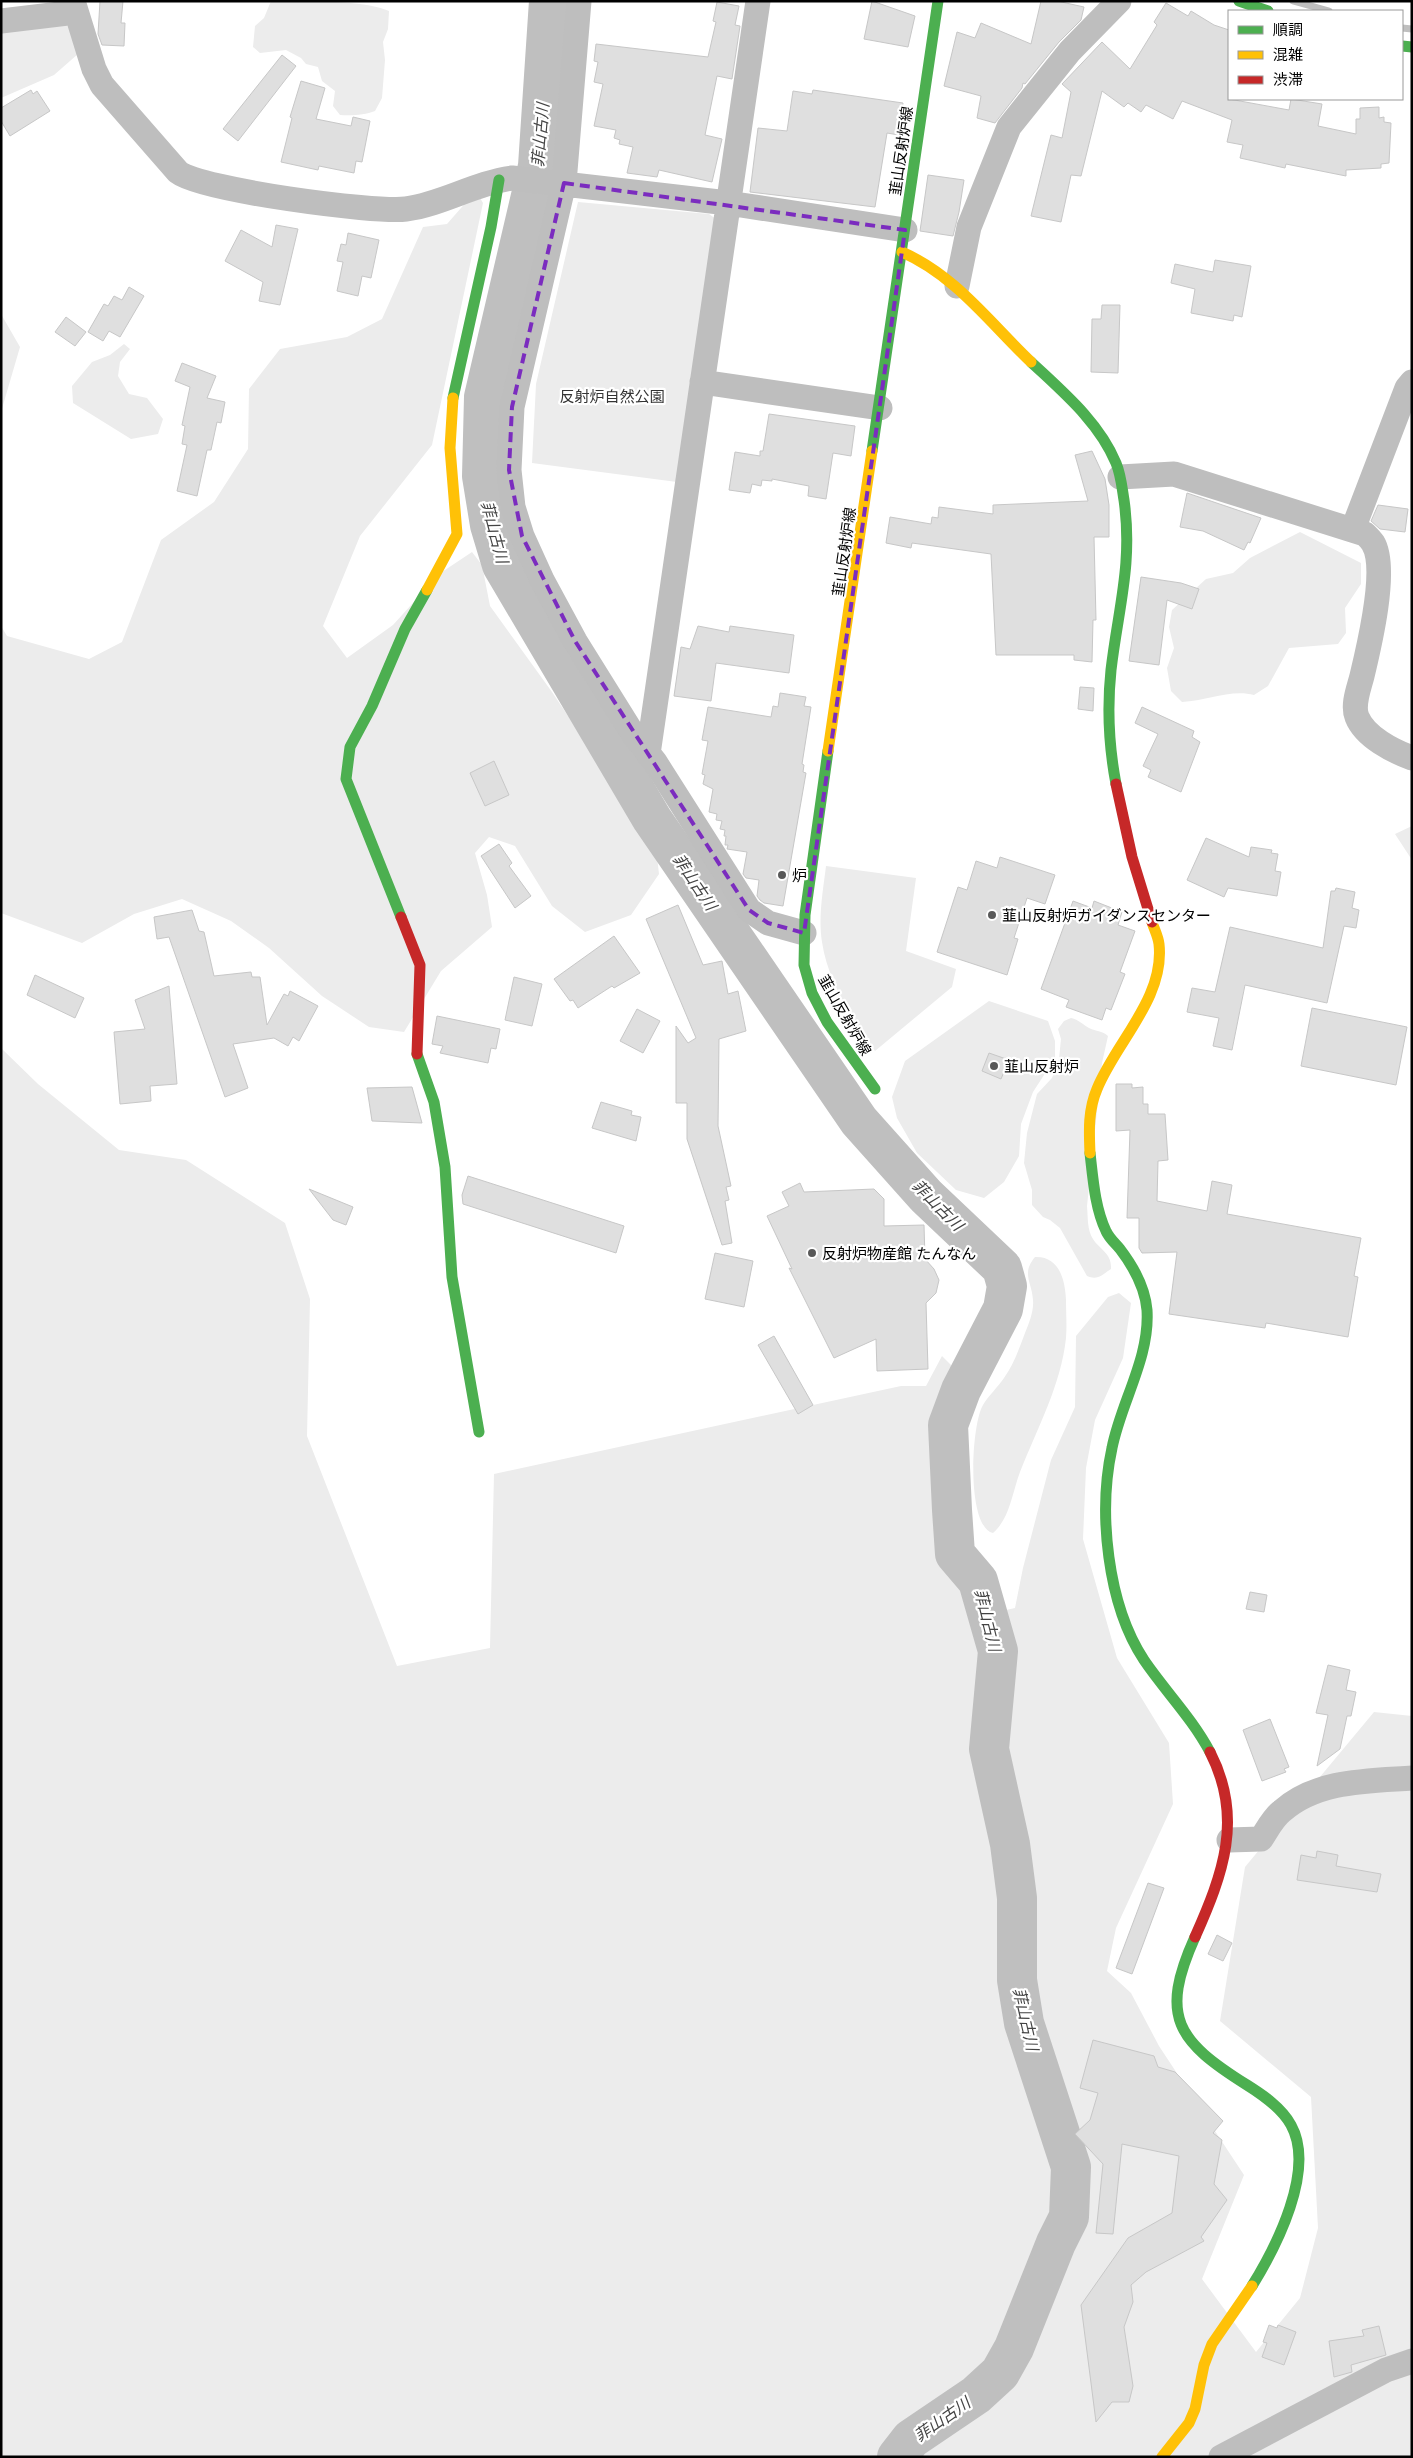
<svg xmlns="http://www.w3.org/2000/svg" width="1413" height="2458" font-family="Inter,'Noto Sans JP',sans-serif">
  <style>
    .green { fill: #ececec }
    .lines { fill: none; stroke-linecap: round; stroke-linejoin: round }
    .stream { stroke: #bfbfbf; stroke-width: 7 }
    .river { stroke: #bfbfbf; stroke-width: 40 }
    .building { fill: #dfdfdf; stroke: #c7c7c7 }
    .street { stroke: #bebebe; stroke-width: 25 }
    .fast { stroke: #4caf50; stroke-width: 11 }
    .slow { stroke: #ffc107; stroke-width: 11 }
    .jam { stroke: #c62828; stroke-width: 11 }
    .marked { fill: none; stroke: #7b2cbf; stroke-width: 4; stroke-dasharray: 10 6; stroke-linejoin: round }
    .poi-dot { fill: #595959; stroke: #fff; stroke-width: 2 }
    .labels { text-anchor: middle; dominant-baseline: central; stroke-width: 4.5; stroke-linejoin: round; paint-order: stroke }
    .street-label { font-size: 15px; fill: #000; stroke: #fff }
    .park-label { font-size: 15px; fill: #333; stroke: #fff }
    .poi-label { font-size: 15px; fill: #000; stroke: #fff; text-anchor: start }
    .water-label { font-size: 16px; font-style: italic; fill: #444; stroke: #fff }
  </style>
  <rect width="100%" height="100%" fill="#fff"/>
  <!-- green -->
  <path class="green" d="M271 1C300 1 367 0 389 11L388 29 383 42 385 60 382 98 375 111C365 115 351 116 340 115L333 106 335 91 322 81 318 67 306 64 301 58 286 50 260 53 253 47 255 26 264 18Z
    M62 21 75 33 78 54 54 75 1 98V28Z
    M479 196 483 203 432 445 360 536 323 626 347 658 393 625 439 574 472 552 482 565 490 606 552 692 656 848 659 874 631 915 585 932 552 906 515 846 489 837 475 853 487 895 492 927 441 971 404 1032 369 1027 322 996 269 948 231 921 182 899 134 914 82 943 1 913V626L7 636 89 659 122 642 161 540 214 502 248 449 249 389 280 349 347 337 382 319 423 227 447 224 468 200Z
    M578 202 709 214 716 219 677 482 532 463 536 384Z
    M1 314 20 347 1 412Z
    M124 344 130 349 120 362 118 376 129 394 147 398 163 419 158 434 131 439 73 403 72 386 92 362 110 355Z
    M1300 532 1361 563V584L1345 608 1346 633 1338 644 1289 648 1268 686 1254 695C1231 689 1207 701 1182 702L1171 691 1167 668 1174 648 1169 627 1172 610 1206 579 1233 573 1250 558Z
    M1412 826V860L1395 834Z
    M826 866 916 878 906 951 956 969 952 987 875 1051C853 1018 828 983 822 942 818 917 823 891 826 866Z
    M989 1001 1048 1021 1055 1041V1058L1033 1092 1021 1124 1019 1156 1004 1182 984 1198 956 1190 917 1153 897 1118 892 1097 905 1061Z
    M1071 1018C1079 1020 1082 1024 1089 1028 1097 1032 1101 1030 1108 1036L1102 1063 1087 1206C1088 1217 1087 1230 1093 1239 1100 1250 1112 1253 1111 1269 1103 1274 1098 1281 1087 1276L1060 1228 1050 1220 1043 1217 1032 1205V1190L1024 1163 1027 1133 1037 1094 1052 1078 1059 1059 1061 1039 1058 1029 1064 1021Z
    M1 1048 38 1084 119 1150 186 1160 285 1223 310 1299 307 1436 397 1666 490 1648 494 1474 901 1386H926L942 1356 955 1369 938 1430 943 1555 979 1616 1015 1608 1023 1568 1051 1460 1075 1407 1076 1336 1108 1297 1119 1293 1131 1303 1123 1358 1095 1420 1086 1468 1083 1539 1117 1658 1169 1743 1173 1804 1116 1928 1107 1971 1131 1993 1159 2046 1244 2175 1202 2279 1256 2352 1300 2298 1318 2228 1311 2097 1220 2021 1245 1867 1374 1712 1412 1716V2457H1Z
    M1035 1257C1059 1256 1065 1279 1066 1300 1066 1312 1067 1326 1066 1338 1061 1385 1037 1429 1020 1472 1012 1493 1010 1518 993 1533 966 1527 971 1425 983 1405 989 1395 998 1387 1004 1378 1014 1364 1019 1349 1025 1333 1029 1323 1034 1311 1033 1300 1032 1282 1021 1274 1035 1257Z"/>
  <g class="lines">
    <!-- stream -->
    <path class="stream" d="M1293 1 1329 11
      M1402 28 1412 29"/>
    <!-- river -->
    <path class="river" d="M549 1 538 166 484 397 482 476 490 525 502 565 652 819 859 1121 926 1196 1002 1268 1007 1286 1003 1309 961 1390 948 1425 952 1510 955 1554 978 1581 998 1651 989 1749 1010 1844 1017 1898V1980L1024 2023 1071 2167 1069 2217 1056 2243 1014 2348 1000 2373 976 2395 911 2439 897 2457"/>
  </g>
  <!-- building -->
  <path class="building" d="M100 1H123L121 23H125L124 46 102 45 98 34Z
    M872 1 915 16 908 47 864 39Z
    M1041 1H1057L1084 7 1081 20 1059 42 1025 84 1023 83 1022 88 995 123 977 118 981 96 944 86 957 32 975 38 981 23 1031 44Z
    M717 2 739 6 735 25 740 26 732 79 717 76 705 135 722 139 712 182 659 170 657 177 627 173 633 147 619 144 620 140 614 138 616 130 594 126 603 84 594 82 598 62 594 61 596 44 708 57 716 22 713 21Z
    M1166 3 1188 16 1191 11 1214 25 1229 30V99L1289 110 1291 99 1322 104 1318 126 1356 134V119H1360V108L1379 107V118L1384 117V122L1391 123 1389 163 1381 164V168L1346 170V176L1286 164 1285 168 1240 158 1243 145 1227 142 1232 120 1182 101 1173 119 1146 105 1141 112 1128 103 1124 107 1102 91 1081 176 1071 175 1061 222 1031 216 1051 135 1062 138 1071 92 1062 84 1102 42 1130 69 1157 25 1154 22Z
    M282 55 296 66 238 141 223 129Z
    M301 81 325 88 316 119 351 126 353 117 370 121 362 162 356 161 354 173 319 166 318 170 281 162 292 118 290 117Z
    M31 90 33 94 37 91 50 111 10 136 1 121V108Z
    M813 90 903 103 899 135 887 133 875 207 750 192 758 128 787 131 793 91 812 94Z
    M928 175 964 180 959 212 953 236 920 231Z
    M276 225 298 229 280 305 259 301 263 282 225 261 241 230 272 247Z
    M348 233 379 240 371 278 362 276 358 296 337 291 343 262 337 261 341 244 346 245Z
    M1215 260 1251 266 1242 317 1234 315 1233 321 1191 313 1195 289 1171 283 1175 264 1213 272Z
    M129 287 144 296 120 337 109 331 103 341 88 332 104 304 108 306 114 296 122 300Z
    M1102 305H1120L1118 373 1091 372 1092 319H1101Z
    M66 317 86 332 75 346 55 332Z
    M182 363 216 376 207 398 225 402 221 423 217 422 211 450H207L197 496 177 491 187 445 182 444 185 426 182 425 190 387 175 381Z
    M769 414 855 426 851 456 833 453 826 499 808 496 809 486 772 479V481L762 480 761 486 752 484 750 493 729 490 735 452 760 456V451H763Z
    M1092 451 1105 479 1109 505V537H1094L1096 620H1093L1092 662 1074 660V655H996L991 554 912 543 911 548 886 543 890 517 931 524 932 517 938 518 939 507 993 514V505L1088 501 1075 455Z
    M1187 493 1261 518 1250 543 1248 542 1244 550 1203 531 1180 527Z
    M1378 505 1408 509 1405 532 1380 529 1371 521Z
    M1141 577 1181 583 1199 589 1192 609 1167 600 1159 665 1129 661Z
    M698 626 729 632 730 626 794 635 789 673 716 663 711 701 674 696 681 647 690 649Z
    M1080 687 1094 688 1093 711 1078 709Z
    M780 693 806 697 804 706 811 707 802 764 804 765 803 772 806 773 783 906 764 903 760 900 757 896 759 880 746 878 743 874 747 852 727 849 728 845H725L726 836H724L725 830 720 829 722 821 716 820 717 814 709 812 713 789 703 784 705 775 702 774 708 741 702 740 708 707 771 717 773 706 778 707Z
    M1142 707 1194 731 1192 737 1200 742 1181 792 1148 777 1151 770 1143 766 1158 734 1135 723Z
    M494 761 509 795 485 806 470 773Z
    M1206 838 1249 857 1251 847 1272 850 1271 853 1278 854 1275 871 1281 872 1277 896 1228 888 1224 897 1187 880Z
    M499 844 512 863 509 866 531 896 515 908 481 856Z
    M1000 857 1055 875 1045 904 1027 898 1014 938 1018 939 1007 975 937 952 958 887 967 890 976 861 997 868Z
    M1336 888 1355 892 1352 908 1359 910 1356 928 1344 926 1327 1003 1245 985 1232 1050 1213 1046 1219 1018 1187 1012 1192 988 1215 992 1230 927 1323 948 1331 891H1335Z
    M1073 901 1092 908 1094 901 1122 912 1118 925 1135 931 1120 972 1125 974 1111 1010 1106 1008 1102 1020 1066 1007 1069 1000 1041 989Z
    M678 905 703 965 722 961 728 994 738 991 746 1031 719 1039 718 1126 731 1186 726 1187 729 1200 725 1201 732 1243 722 1245 687 1139V1103H676V1026L688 1043 696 1038 646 919Z
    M192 910 199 931 204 932 214 976 251 972 252 977H260L267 1025 284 994 288 996 290 991 318 1006 299 1041 293 1037 288 1046 274 1038 233 1044 248 1088 225 1097 169 937 157 939 154 917Z
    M614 936 640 973 614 988 612 986 578 1008 573 1000 570 1001 554 979Z
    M35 975 84 998 75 1018 27 995Z
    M514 977 542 984 532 1026 505 1020Z
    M169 986 177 1084 150 1086 151 1101 120 1104 114 1032 145 1029 135 1000Z
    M1312 1008 1407 1027 1396 1085 1301 1066Z
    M637 1009 660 1021 643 1053 620 1041Z
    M437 1016 500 1029 496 1049 491 1048 488 1063 440 1053 443 1046 432 1044Z
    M989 1053 1009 1060 1001 1079 982 1071Z
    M1116 1084H1132V1088L1143 1087V1104H1148V1114H1165L1168 1160 1158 1161 1157 1201 1207 1211 1212 1181 1232 1185 1227 1214 1361 1238 1354 1276 1358 1277 1348 1337 1266 1323 1265 1328 1169 1314 1177 1252 1142 1253 1139 1248V1218H1127L1130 1130 1116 1131Z
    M412 1087 422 1123 372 1121 367 1088Z
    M601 1102 632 1111 631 1115 641 1117 636 1141 592 1128Z
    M468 1176 624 1226 616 1253 463 1204 462 1195Z
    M800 1183 804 1192 874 1189 884 1199V1226L924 1225 925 1259 934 1269 939 1280 936 1293 926 1303 928 1369 877 1371 876 1339 834 1358 789 1268 792 1269 767 1216 789 1206 782 1192Z
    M309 1189 353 1207 346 1225 333 1220Z
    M715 1253 753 1261 744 1307 705 1299Z
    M774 1336 813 1405 798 1414 758 1345Z
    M1250 1592 1267 1595 1264 1612 1246 1609Z
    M1328 1665 1350 1670 1346 1690 1356 1692 1351 1716H1347L1340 1749 1317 1766 1328 1715 1316 1713Z
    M1270 1719 1289 1767 1284 1769 1286 1772 1262 1781 1243 1730Z
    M1317 1851 1338 1855 1336 1866 1381 1874 1377 1892 1297 1880 1301 1855 1316 1858Z
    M1148 1883 1164 1888 1132 1974 1116 1968Z
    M1217 1935 1232 1943 1223 1961 1208 1954Z
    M1093 2040 1154 2056 1158 2067 1175 2072 1223 2121 1213 2133 1222 2140 1214 2184 1227 2200 1201 2237 1204 2241 1146 2272 1131 2285 1133 2302 1124 2327 1133 2386 1129 2402H1112L1096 2422 1081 2305 1128 2238 1172 2213 1179 2156 1122 2144 1113 2234 1096 2233 1103 2164 1075 2134 1090 2120 1098 2093 1080 2088Z
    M1269 2325 1277 2328 1278 2325 1296 2332 1284 2365 1262 2357 1267 2343 1263 2342Z
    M1379 2326 1386 2355 1351 2365 1352 2372 1334 2377 1329 2341 1364 2336 1362 2330Z"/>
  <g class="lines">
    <!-- street -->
    <path class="street" d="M73 1 94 69 102 85 178 172C201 190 374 213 406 209 443 204 475 183 512 178L728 203 905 230
      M579 1 564 183 512 407 509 470 513 507 522 536 542 580 575 641 633 734 655 762 749 910 768 923 804 933
      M1 21 76 12
      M957 286 969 227 1009 127 1070 51 1119 1
      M702 382 880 408
      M1120 477 1174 474 1365 534C1368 537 1371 540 1373 543 1388 568 1369 647 1362 676 1359 688 1352 705 1357 717 1365 737 1393 751 1412 758
      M1353 529 1407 388 1412 382
      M648 754 758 1
      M1229 1840 1261 1839C1267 1830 1273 1818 1282 1811 1317 1780 1368 1781 1412 1778
      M1221 2457 1386 2370 1412 2361"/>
    <!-- fast -->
    <path class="fast" d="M1239 1 1268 11
      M1402 46 1412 47
      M1031 362C1063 392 1099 422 1116 463 1121 475 1122 488 1124 500 1133 564 1118 609 1111 670 1107 708 1109 747 1116 784
      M453 398 491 227 499 180
      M872 451 938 1
      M828 751 805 915 804 965 812 993 827 1022 875 1089
      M401 917 346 779 350 747 372 706 405 629 427 590
      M417 1054 434 1102 445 1167 452 1277 479 1432
      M1090 1153C1093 1179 1095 1208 1106 1231 1109 1238 1115 1243 1120 1249 1133 1266 1145 1287 1147 1310 1150 1358 1121 1402 1112 1448 1098 1512 1107 1604 1144 1660 1165 1691 1192 1718 1210 1752
      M1195 1937C1159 2017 1177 2041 1247 2085 1263 2095 1282 2108 1291 2125 1316 2170 1276 2247 1252 2286"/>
    <!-- slow -->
    <path class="slow" d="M902 252C956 276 989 322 1031 362
      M427 590 457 534 450 448 453 398
      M828 751 872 451
      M1090 1153C1089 1131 1088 1110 1097 1089 1116 1042 1165 998 1159 944 1158 936 1154 929 1152 922
      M1162 2457 1189 2423 1195 2409 1204 2365 1212 2344 1252 2286"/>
    <!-- jam -->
    <path class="jam" d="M1116 784 1132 857 1152 922
      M401 917 420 965 417 1054
      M1195 1937C1223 1874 1244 1818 1210 1752"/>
  </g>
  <!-- marked area -->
  <path class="marked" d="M564 183 905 230 804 933 768 923 749 910 575 641 522 536 509 470 512 407Z"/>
  <!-- markers -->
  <g class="poi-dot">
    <circle cx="782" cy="875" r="5"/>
    <circle cx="992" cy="915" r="5"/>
    <circle cx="994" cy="1066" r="5"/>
    <circle cx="812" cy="1253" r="5"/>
  </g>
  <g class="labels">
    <!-- street labels -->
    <g class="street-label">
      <text transform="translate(901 151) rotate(-82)">韮山反射炉線</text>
      <text transform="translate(844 552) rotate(-82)">韮山反射炉線</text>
      <text transform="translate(845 1015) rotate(60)">韮山反射炉線</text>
    </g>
    <!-- park labels -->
    <g class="park-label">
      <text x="612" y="396">反射炉自然公園</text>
    </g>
    <!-- poi labels -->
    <g class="poi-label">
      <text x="792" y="875">炉</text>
      <text x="1002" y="915">韮山反射炉ガイダンスセンター</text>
      <text x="1004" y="1066">韮山反射炉</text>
      <text x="822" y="1253">反射炉物産館 たんなん</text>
    </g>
    <!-- water labels -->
    <g class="water-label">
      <text transform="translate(540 135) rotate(-85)">菲山古川</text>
      <text transform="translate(495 532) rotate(75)">菲山古川</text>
      <text transform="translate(695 882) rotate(56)">菲山古川</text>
      <text transform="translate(938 1205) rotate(45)">菲山古川</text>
      <text transform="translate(988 1620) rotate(76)">菲山古川</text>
      <text transform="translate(1026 2019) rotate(77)">菲山古川</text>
      <text transform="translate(942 2419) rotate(-35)">菲山古川</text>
    </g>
  </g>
  <!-- border -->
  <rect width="1413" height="2458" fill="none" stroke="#000000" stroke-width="5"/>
  <!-- legend -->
  <rect x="1228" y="10" width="175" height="90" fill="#ffffff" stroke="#999999"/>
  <rect x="1238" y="26" width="25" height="8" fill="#4caf50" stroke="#999999"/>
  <text x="1273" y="35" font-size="15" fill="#000000">順調</text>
  <rect x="1238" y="51" width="25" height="8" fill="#ffc107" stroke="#999999"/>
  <text x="1273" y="60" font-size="15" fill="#000000">混雑</text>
  <rect x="1238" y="76" width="25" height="8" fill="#c62828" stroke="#999999"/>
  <text x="1273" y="85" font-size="15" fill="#000000">渋滞</text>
</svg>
